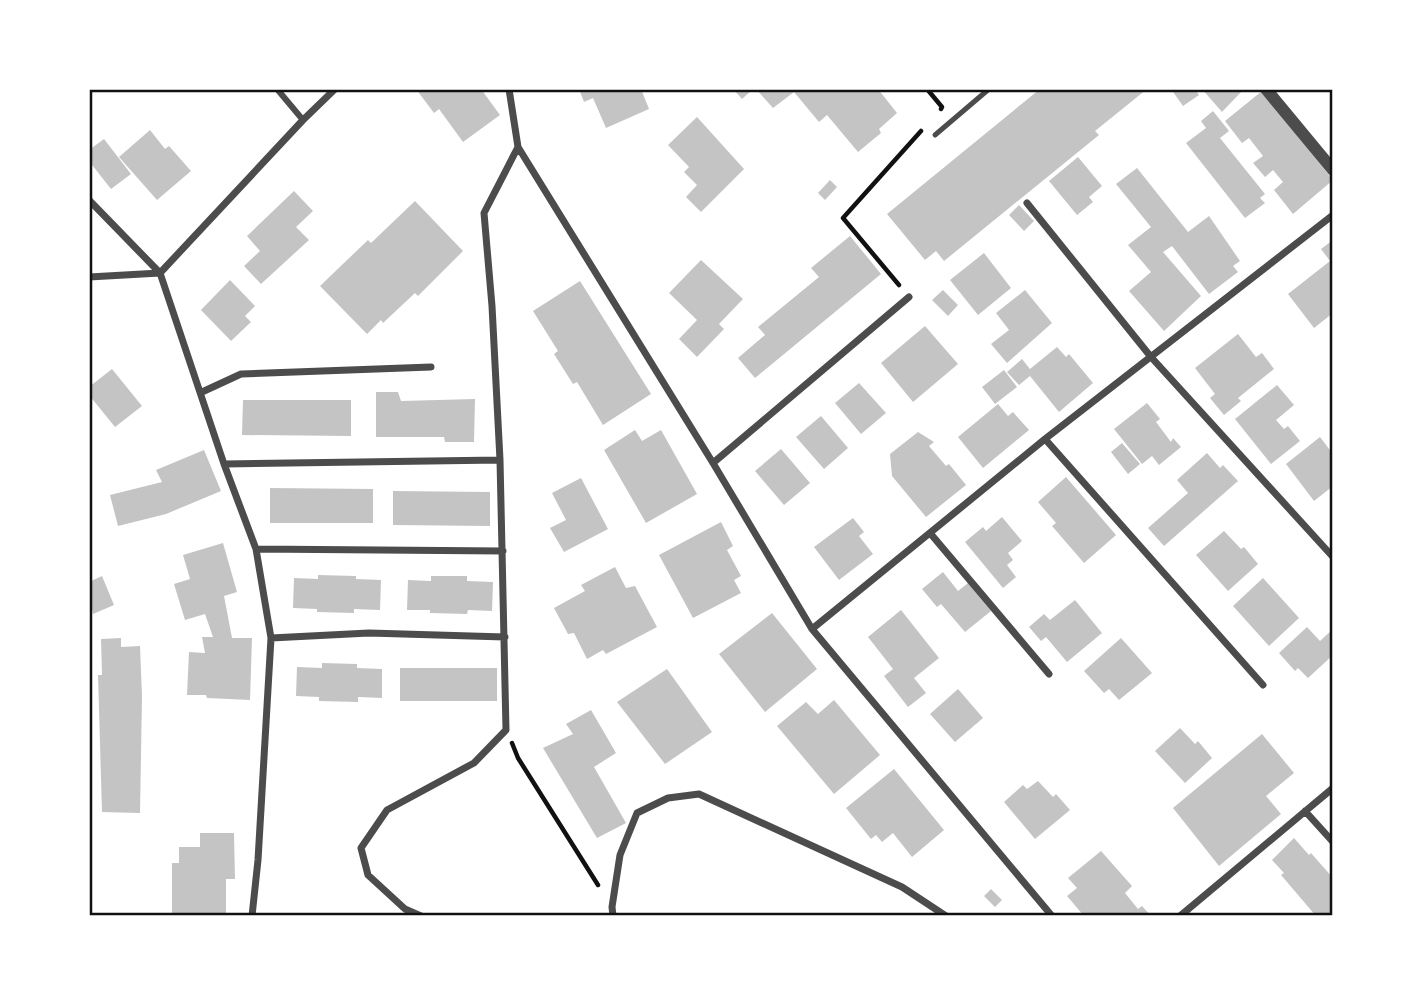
<svg xmlns="http://www.w3.org/2000/svg" width="1422" height="1005" font-family="'Fira Sans Condensed',sans-serif">
  <style>
    .building { fill: #c4c4c4 }
    .lines { fill: none; stroke-linecap: round; stroke-linejoin: round }
    .path { stroke: #111; stroke-width: 4.5 }
    .service { stroke: #4c4c4c; stroke-width: 5 }
    .pedestrian { stroke: #4c4c4c; stroke-width: 6 }
    .minor { stroke: #4c4c4c; stroke-width: 7 }
    .tertiary { stroke: #4c4c4c; stroke-width: 12 }
    .neatline { fill: none; stroke: #111; stroke-width: 2.5 }
  </style>
  <rect width="100%" height="100%" fill="#fff"/>
  <!-- building -->
  <path class="building" d="M416 89H481L500 115 463 142 439 109 434 113Z
    M579 89H641L649 109 606 128 593 98 584 102Z
    M733 89H753L742 99Z
    M756 89H878L897 113 879 129 881 133 858 152 827 115 819 122 794 92 773 108Z
    M1040 89H1147L1095 131 1099 135 944 261 936 251 925 260 887 214Z
    M1171 89H1195L1199 95 1183 106Z
    M1202 89H1241L1242 91 1222 112Z
    M1262 91 1333 180 1293 214 1274 190 1283 182 1273 170 1265 177 1253 163 1263 156 1249 138 1242 143 1225 121Z
    M1213 111 1229 131 1220 138 1265 194 1260 198 1265 203 1245 218 1186 143 1206 128 1201 121Z
    M697 117 744 169 701 212 686 197 697 185 684 172 689 167 668 145Z
    M150 130 165 149 169 146 191 171 157 200 119 157Z
    M104 139 131 174 111 189 89 161V150Z
    M1078 157 1102 186 1089 197 1093 202 1077 215 1049 181Z
    M1137 168 1188 232 1209 216 1240 261 1233 266 1238 272 1209 294 1172 246 1163 252 1201 296 1164 331 1129 291 1151 272 1128 245 1151 227 1116 184Z
    M830 180 837 187 825 200 818 193Z
    M294 191 313 211 296 227 309 240 261 284 244 266 260 251 247 236Z
    M415 201 463 251 418 296 415 293 383 323 381 320 367 334 320 286 368 240 371 243Z
    M1019 205 1034 221 1024 231 1009 215Z
    M850 236 881 274 755 378 738 358 765 335 758 327 819 277 811 268Z
    M1333 240V313L1314 328 1288 294 1330 261 1321 249Z
    M984 253 1011 288 978 315 950 280Z
    M701 260 743 299 719 324 724 329 697 357 679 339 697 320 669 293Z
    M230 280 255 306 245 316 251 322 231 341 201 310Z
    M580 281 651 394 603 425 577 382 573 384 554 354 558 351 533 311Z
    M943 290 958 305 948 316 932 300Z
    M1025 290 1052 323 1007 363 991 344 1009 330 996 313Z
    M925 326 958 364 913 402 881 363Z
    M1238 334 1256 357 1262 353 1274 369 1238 398 1241 401 1224 415 1210 398 1215 394 1195 368Z
    M1057 347 1066 357 1069 354 1093 383 1059 412 1030 376 1019 385 1007 372 1022 359 1030 369Z
    M112 369 142 406 115 427 89 395V387Z
    M1004 370 1017 387 995 404 982 387Z
    M859 383 886 413 861 434 835 403Z
    M1277 385 1294 405 1276 420 1284 429 1288 426 1300 441 1271 464 1235 419Z
    M376 392H398L401 401 475 399 474 442H445L444 437H376Z
    M243 400H351V436L242 435Z
    M1147 403 1160 419 1156 422 1171 442 1173 438 1181 447 1159 465 1152 456 1142 464 1114 429Z
    M998 404 1008 416 1013 412 1029 430 983 468 958 437Z
    M821 416 848 448 824 469 796 437Z
    M635 430 642 441 661 430 697 494 646 523 604 450Z
    M918 432 934 442 929 446 946 466 949 464 966 485 926 517 892 476 890 454Z
    M1320 437 1333 454V486L1314 501 1286 464Z
    M1122 443 1140 464 1128 474 1111 452Z
    M781 449 810 483 784 505 755 471Z
    M204 450 221 491 166 514 118 526 110 495 162 482 156 470Z
    M1207 453 1220 468 1223 465 1238 481 1164 546 1148 528 1188 493 1177 480Z
    M1066 477 1116 535 1084 563 1052 526 1056 523 1038 502Z
    M581 478 608 529 564 552 550 528 566 520 552 493Z
    M270 488 373 489V523H270Z
    M393 491 490 492V526L393 525Z
    M1002 517 1022 541 1008 553 1013 560 1007 565 1016 577 1003 588 965 542 983 527 986 531Z
    M853 518 864 532 859 536 873 554 839 580 814 547Z
    M721 522 733 546 727 550 741 576 734 580 741 593 693 618 659 555Z
    M1224 531 1241 549 1244 547 1258 564 1228 591 1196 555Z
    M223 543 237 592 224 596 232 638H252L250 700 207 698 206 695H187L189 652 205 653 202 637H213L205 614 185 620 174 584 190 579 183 555Z
    M615 567 626 588 635 586 657 627 606 654 603 650 587 659 574 633 568 634 554 608 585 591 581 585Z
    M943 572 958 591 968 583 991 611 965 632 941 604 937 607 922 589Z
    M318 575 356 576V579L381 580 380 610 354 609V613L317 612V609L293 608 294 578 318 579Z
    M102 576 114 605 93 614 92 609 89 610V582Z
    M431 576H467V581L493 582 492 611 468 610 467 614 430 613V610H407L408 580 431 581Z
    M1263 578 1299 618 1269 646 1233 606Z
    M1075 600 1102 633 1067 662 1046 637 1041 641 1029 627 1044 614 1050 620Z
    M901 610 939 658 914 678 926 693 908 707 884 676 893 669 868 637Z
    M772 613 817 669 765 712 719 654Z
    M1307 627 1320 641 1333 629V655L1308 678 1298 668 1295 671 1279 653Z
    M121 638V647L140 646 142 696 140 813 102 812 98 675H102L101 639Z
    M1121 638 1152 673 1119 700 1109 689 1104 693 1084 671Z
    M322 663 357 664V668L382 669V698L358 697V702L319 701V697L296 696 297 667 322 668Z
    M400 668H497V701H400Z
    M667 669 712 732 665 764 617 702Z
    M958 689 983 718 955 742 930 714Z
    M834 700 880 755 834 794 777 726 806 702 818 714Z
    M591 710 616 753 594 767 626 823 597 838 543 748 573 734 566 724Z
    M1180 728 1195 744 1198 741 1212 758 1185 783 1155 751Z
    M1262 734 1294 773 1266 796 1281 814 1219 866 1173 808Z
    M894 769 944 830 912 857 893 833 882 842 876 835 871 839 846 808Z
    M1038 781 1053 797 1056 794 1070 810 1035 839 1004 802 1023 785 1027 789Z
    M200 833H234L235 879H226V916H172V863H179V847H200Z
    M1294 838 1309 855 1311 853 1333 878V916H1316L1281 875 1284 873 1272 860Z
    M1101 851 1132 886 1125 893 1138 909 1142 906 1151 916H1084L1067 896 1077 888 1068 878Z
    M991 889 1002 900 995 907 984 896Z"/>
  <g class="lines">
    <!-- path -->
    <path class="path" d="M927 89 942 107 941 109
      M899 285 843 218 921 131
      M512 743 518 758 598 885"/>
    <!-- service -->
    <path class="service" d="M935 135 989 89"/>
    <!-- pedestrian -->
    <path class="pedestrian" d="M277 89 303 120"/>
    <!-- minor -->
    <path class="minor" d="M509 89 518 147 713 463 812 629 1052 916
      M89 200 160 273 224 464 256 549 271 638 258 860 252 916
      M1027 203 1151 357 1333 557
      M89 277 160 273 303 120 335 89
      M202 392 241 374 431 367
      M1045 439 1263 685
      M713 463 909 297
      M224 464 500 460
      M930 533 1049 674
      M256 549 503 551
      M812 629 1045 439 1333 215
      M271 638 369 633 505 637
      M1305 811 1333 842
      M421 916 405 909 368 875 361 848 387 810 474 763 506 730 500 460 492 306 484 213 518 147
      M613 916 612 907 620 855 637 813 668 798 699 794 902 887 946 916
      M1180 916 1333 788"/>
    <!-- tertiary -->
    <path class="tertiary" d="M1266 89 1333 170"/>
  </g>
  <!-- border -->
  <rect width="1422" height="1005" fill="none" stroke="#ffffff" stroke-width="182"/>
  <rect x="91" y="91" width="1240" height="823" class="neatline"/>
</svg>
